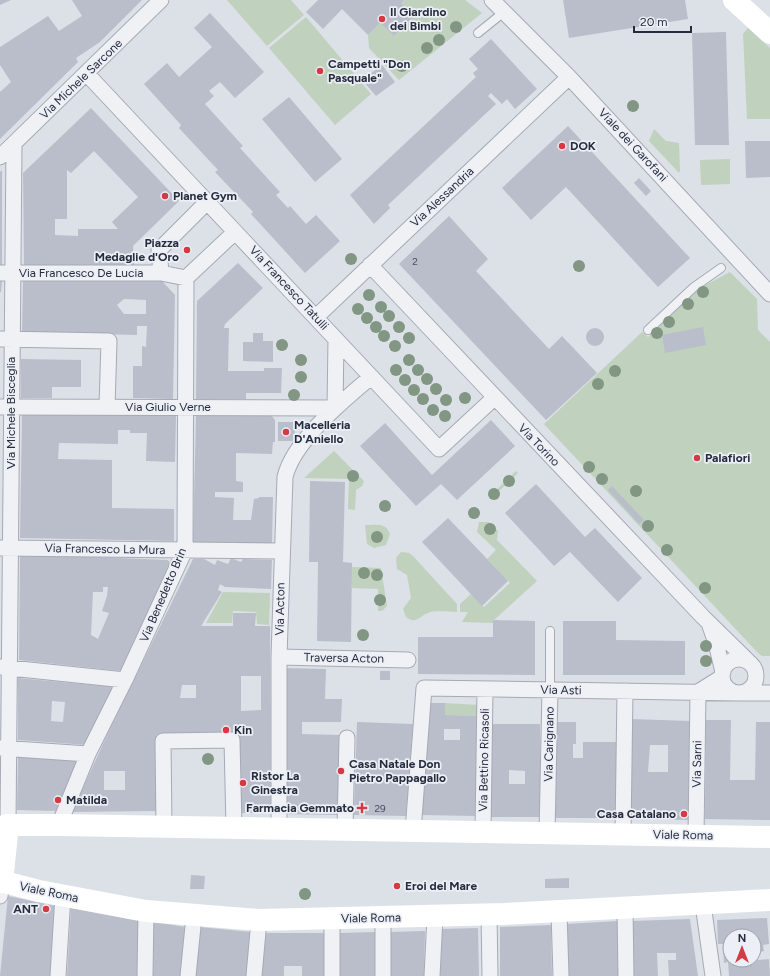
<svg xmlns="http://www.w3.org/2000/svg" width="770" height="976" font-family="Figtree,sans-serif">
  <style>
    .green { fill: #c0d1bd }
    .building { fill: #b9beca; fill-rule: evenodd }
    .lines { fill: none; stroke-linecap: round; stroke-linejoin: round }
    .lane-casing { stroke: #a5aab4; stroke-width: 10 }
    .street-casing { stroke: #a5aab4; stroke-width: 17 }
    .lane { stroke: #eff1f5; stroke-width: 8 }
    .street { stroke: #eff1f5; stroke-width: 15 }
    .secondary { stroke: #fff; stroke-width: 22 }
    .tree { fill: #819683 }
    .poi-dot { fill: #d23b44; stroke: #eceff5; stroke-width: 1.5 }
    .labels { text-anchor: middle; dominant-baseline: central; stroke-width: 3.5; stroke-linejoin: round; paint-order: stroke }
    .number-label { font-size: 10px; fill: #4b5061 }
    .poi-label { font-size: 12px; font-weight: bold; fill: #262c3e; stroke: #eceff5; text-anchor: start }
    .street-label { font-size: 12px; fill: #262c3e; stroke: #eceff5 }
  </style>
  <rect width="100%" height="100%" fill="#dce0e7"/>
  <!-- green -->
  <path class="green" d="M227 0H291L304 15 267 46Z
    M404 0H465L482 13 399 80 369 48 368 35 380 23 394 36 414 16 401 3Z
    M306 17 371 94 335 125 269 48Z
    M748 28 770 48V119H747L743 34Z
    M654 129 666 141 679 143 680 171 679 173 649 141Z
    M730 159V184L701 185 700 160Z
    M730 272 757 299 758 330 770 342V656H762L758 653 544 424 642 332 648 337 698 289Z
    M334 451 364 481 362 486 356 490 355 510 348 509 349 479 304 478Z
    M516 471 518 473 491 499 489 497Z
    M479 522H489L498 531 497 540 537 581 494 620 493 623 462 622 468 612H460V604L471 594 484 607 510 583 487 559 496 550 477 532Z
    M365 525C376 525 386 522 390 534L386 545 374 548 367 544Z
    M401 552 409 553 413 556 457 604V612C449 612 435 610 428 613 419 616 416 625 406 617L403 609 411 598 407 575 397 569 396 558Z
    M352 567 381 568 387 606 382 611H378V589L352 588Z
    M223 592 270 593 269 625 257 624 256 612 233 611 232 623H206Z
    M445 703 479 705 478 716 445 715Z"/>
  <!-- building -->
  <path class="building" d="M0 0H11L0 5Z
    M72 0H142L100 42 76 58 78 62 0 139V92L11 82 0 65V47L48 16 59 31 82 16Z
    M318 0H404L401 3 414 16 394 36 380 23 368 35 342 9 323 29 306 12Z
    M563 0H685L688 19 569 38Z
    M210 13 264 72 235 98 220 82 209 91 214 96 205 104 243 146 240 148 280 192 276 195 288 208 290 206 306 224 316 215 340 241 305 273 251 214 253 212 215 172 218 170 179 128 181 125 144 84 167 63 179 77 212 47 194 28Z
    M726 32 729 145H695L692 33Z
    M491 39 537 89 515 109 507 99 502 104 491 93 488 96 496 104 388 205 390 208 374 224 350 195 476 77 473 73 478 69 469 59Z
    M382 65 395 82 376 96 362 80Z
    M289 97 342 159 315 182 262 119Z
    M91 108 179 201 133 246 134 265H24L23 173ZM94 151 138 197 112 222 118 229H78V236L55 235V219H67V170L71 173Z
    M568 126 690 258 658 287 566 187 531 220 502 188Z
    M745 141H770V177L746 178Z
    M2 170V265H0V172Z
    M639 178 651 191 646 196 634 183Z
    M449 216 488 259 476 271 549 349 562 336 597 373 546 420 399 264Z
    M238 263 263 288 225 324 224 328H229L228 371H264V368H282L281 393H246V399H196L197 301Z
    M0 279H2L1 292H0Z
    M23 279 162 281 175 295 173 399 133 398V366H142V346L146 347 147 326H137V335L22 332ZM124 299 146 300V314H124L117 305Z
    M703 327 706 345 665 353 662 335Z
    M586 337a9 9 0 1 1 18 0a9 9 0 1 1-18 0Z
    M253 333H263V341H273V362L243 361V342H253Z
    M21 359 81 360V387H52V398H21Z
    M22 413 176 415 175 462 146 461 147 433H130V430H118V444L59 443 58 459 112 460V508L174 509V541L20 538Z
    M196 415H271L275 420V442H273L272 454 236 453V481L243 482V492H215V497L234 498 233 520H251L254 499 259 498V497H273L272 544 193 542Z
    M491 420 515 446 457 500 441 484 416 506 360 446 385 423 432 475Z
    M278 422H295V441H278Z
    M310 481 345 482 343 562 352 563 351 642 317 641 318 562H309Z
    M536 484 585 537 595 528 642 578 618 602 570 552 554 566 505 513Z
    M612 486 644 520 639 524 608 490Z
    M448 518 508 581 482 606 422 542Z
    M20 554 168 560 171 565 122 671 19 660ZM103 587H108L107 596 102 611 109 613 98 639 91 635 93 592H103Z
    M231 558 241 562 243 559 272 560 271 589 225 587 220 584 218 590 222 592 201 626H233V613H256L255 626H270L271 813H241L239 734 156 735 157 811 72 812 108 733 193 559H204L215 565 217 560 228 564ZM241 676H261V710L241 711ZM182 685H196V698H180ZM104 771H125V790H104Z
    M493 620 535 621V675L418 674V637H493Z
    M563 621H616V640L685 641V675H563Z
    M284 668 326 669 325 699H342L341 722H302V734L340 735 338 815 284 814Z
    M380 671H390V680H380Z
    M18 678 114 687 88 745 18 740ZM52 701 65 702 63 722 51 721Z
    M429 703H445V715L478 716 476 816 421 815ZM444 729H460V740H444Z
    M631 719 690 721 688 820 631 819ZM650 745H668V772H648Z
    M706 720H731L730 780H755L756 722H770V820L705 819Z
    M357 722 413 724 406 816 354 815Z
    M555 722H576V744H573V758H583V742H617V818H554Z
    M492 724H540V817H491ZM509 770 525 771V784H509Z
    M18 756 81 759 58 811 17 810Z
    M191 875 205 876 204 889H190Z
    M569 878V888H545V879Z
    M8 896 56 906 51 976H0Z
    M71 908 139 921 140 976H67Z
    M767 918 769 944 763 945 764 951 757 953 758 960 769 959 770 976H729L728 962 724 963 723 944H718L717 920ZM730 936H754V960H730Z
    M690 919 698 976H669L668 960H676V953H657L658 976H634L632 921Z
    M618 921 619 976H567L566 924Z
    M154 922 186 927 182 976H153Z
    M551 925 552 976H500V927Z
    M200 927 251 932 246 976H195Z
    M478 928 479 976H440L442 929Z
    M425 931 424 976H390V932Z
    M375 932 376 976H340L339 933Z
    M265 933H325V976H302V966H284V976H261Z"/>
  <g class="lines">
    <defs>
      <path id="lane" d="M478 33 504 12
        M648 330 694 287 721 268
        M550 690V631"/>
      <path id="street" d="M492 0 569 77 770 294
        M86 73 439 449 494 398
        M0 157 161 0
        M370 265 703 617 748 661
        M0 273H161L186 278 185 550 125 680 88 754 59 825
        M161 273 159 250 207 202
        M186 278 235 232
        M316 317 569 77
        M0 339 109 341 107 407
        M0 407 335 408
        M335 408 336 339
        M1 548 281 551
        M710 626 716 643 723 672
        M279 657 408 660
        M722 676a17 17 0 1 1 34 0a17 17 0 1 1-34 0Z
        M0 667 125 680
        M742 693H770
        M0 748 88 754
        M8 825 14 145
        M164 827 163 741 232 740 234 828
        M279 829V657L285 477C294 440 343 401 371 377
        M345 830 347 738
        M413 831 424 688 737 693
        M483 832 485 689
        M547 833 550 690
        M623 834 625 691
        M696 836 698 692 722 677
        M0 896 2 882
        M703 904 713 976
        M625 908 626 976
        M559 912 561 976
        M489 914 490 976
        M383 918V976
        M332 919V976
        M58 976 63 895
        M145 976 146 911
        M188 976 194 916
        M254 976 259 920
        M432 976 435 917"/>
    </defs>
    <!-- lane casing -->
    <use href="#lane" class="lane-casing"/>
    <!-- street casing -->
    <use href="#street" class="street-casing"/>
    <!-- lane -->
    <use href="#lane" class="lane"/>
    <!-- street -->
    <use href="#street" class="street"/>
    <!-- secondary -->
    <path class="secondary" d="M734 0 770 33
      M0 827 8 825H59L770 837
      M0 881 39 891 146 911 259 920 504 914 770 900
      M2 882 8 825"/>
  </g>
  <!-- trees -->
  <g class="tree">
    <circle cx="456" cy="27" r="6"/>
    <circle cx="439" cy="40" r="6"/>
    <circle cx="427" cy="48" r="6"/>
    <circle cx="402" cy="66" r="6"/>
    <circle cx="633" cy="106" r="6"/>
    <circle cx="351" cy="259" r="6"/>
    <circle cx="579" cy="266" r="6"/>
    <circle cx="703" cy="292" r="6"/>
    <circle cx="369" cy="295" r="6"/>
    <circle cx="688" cy="304" r="6"/>
    <circle cx="381" cy="307" r="6"/>
    <circle cx="358" cy="309" r="6"/>
    <circle cx="389" cy="316" r="6"/>
    <circle cx="367" cy="318" r="6"/>
    <circle cx="669" cy="322" r="6"/>
    <circle cx="376" cy="327" r="6"/>
    <circle cx="399" cy="327" r="6"/>
    <circle cx="657" cy="333" r="6"/>
    <circle cx="384" cy="336" r="6"/>
    <circle cx="409" cy="338" r="6"/>
    <circle cx="282" cy="345" r="6"/>
    <circle cx="395" cy="346" r="6"/>
    <circle cx="301" cy="360" r="6"/>
    <circle cx="409" cy="360" r="6"/>
    <circle cx="396" cy="370" r="6"/>
    <circle cx="418" cy="370" r="6"/>
    <circle cx="615" cy="371" r="6"/>
    <circle cx="301" cy="377" r="6"/>
    <circle cx="427" cy="379" r="6"/>
    <circle cx="405" cy="380" r="6"/>
    <circle cx="598" cy="384" r="6"/>
    <circle cx="436" cy="389" r="6"/>
    <circle cx="414" cy="390" r="6"/>
    <circle cx="294" cy="395" r="6"/>
    <circle cx="465" cy="398" r="6"/>
    <circle cx="423" cy="399" r="6"/>
    <circle cx="446" cy="400" r="6"/>
    <circle cx="433" cy="410" r="6"/>
    <circle cx="445" cy="416" r="6"/>
    <circle cx="589" cy="467" r="6"/>
    <circle cx="353" cy="476" r="6"/>
    <circle cx="602" cy="479" r="6"/>
    <circle cx="509" cy="481" r="6"/>
    <circle cx="636" cy="491" r="6"/>
    <circle cx="494" cy="494" r="6"/>
    <circle cx="385" cy="506" r="6"/>
    <circle cx="474" cy="513" r="6"/>
    <circle cx="648" cy="526" r="6"/>
    <circle cx="490" cy="529" r="6"/>
    <circle cx="377" cy="537" r="6"/>
    <circle cx="667" cy="550" r="6"/>
    <circle cx="364" cy="573" r="6"/>
    <circle cx="377" cy="575" r="6"/>
    <circle cx="705" cy="588" r="6"/>
    <circle cx="380" cy="600" r="6"/>
    <circle cx="363" cy="635" r="6"/>
    <circle cx="706" cy="646" r="6"/>
    <circle cx="706" cy="661" r="6"/>
    <circle cx="208" cy="759" r="6"/>
    <circle cx="305" cy="894" r="6"/>
  </g>
  <!-- markers -->
  <g class="poi-dot">
    <circle cx="382" cy="19" r="4"/>
    <circle cx="320" cy="71" r="4"/>
    <circle cx="562" cy="146" r="4"/>
    <circle cx="165" cy="196" r="4"/>
    <circle cx="187" cy="250" r="4"/>
    <circle cx="286" cy="432" r="4"/>
    <circle cx="697" cy="458" r="4"/>
    <circle cx="226" cy="730" r="4"/>
    <circle cx="341" cy="771" r="4"/>
    <circle cx="243" cy="783" r="4"/>
    <circle cx="58" cy="800" r="4"/>
    <path d="M360 802h4v4h4v4h-4v4h-4v-4h-4v-4h4z"/>
    <circle cx="684" cy="814" r="4"/>
    <circle cx="397" cy="886" r="4"/>
    <circle cx="46" cy="909" r="4"/>
  </g>
  <g class="labels">
    <!-- number labels -->
    <g class="number-label">
      <text x="415" y="261">2</text>
      <text x="380" y="808">29</text>
    </g>
    <!-- poi labels -->
    <g class="poi-label">
      <text x="390" y="12">Il Giardino<tspan x="390" dy="14">dei Bimbi</tspan></text>
      <text x="328" y="64">Campetti "Don<tspan x="328" dy="14">Pasquale"</tspan></text>
      <text x="570" y="146">DOK</text>
      <text x="173" y="196">Planet Gym</text>
      <text x="179" y="243" text-anchor="end">Piazza<tspan x="179" dy="14">Medaglie d'Oro</tspan></text>
      <text x="294" y="425">Macelleria<tspan x="294" dy="14">D'Aniello</tspan></text>
      <text x="705" y="458">Palafiori</text>
      <text x="234" y="730">Kin</text>
      <text x="349" y="764">Casa Natale Don<tspan x="349" dy="14">Pietro Pappagallo</tspan></text>
      <text x="251" y="776">Ristor La<tspan x="251" dy="14">Ginestra</tspan></text>
      <text x="66" y="800">Matilda</text>
      <text x="354" y="808" text-anchor="end">Farmacia Gemmato</text>
      <text x="676" y="814" text-anchor="end">Casa Catalano</text>
      <text x="405" y="886">Eroi del Mare</text>
      <text x="38" y="909" text-anchor="end">ANT</text>
    </g>
    <!-- street labels -->
    <g class="street-label">
      <text transform="translate(81 79) rotate(-44)">Via Michele Sarcone</text>
      <text transform="translate(633 145) rotate(47)">Viale dei Garofani</text>
      <text transform="translate(442 197) rotate(-43)">Via Alessandria</text>
      <text x="81" y="273">Via Francesco De Lucia</text>
      <text transform="translate(289 288) rotate(47)">Via Francesco Tatulli</text>
      <text x="168" y="407">Via Giulio Verne</text>
      <text transform="translate(11 413) rotate(-90)">Via Michele Bisceglia</text>
      <text transform="translate(539 445) rotate(46)">Via Torino</text>
      <text transform="translate(105 549) rotate(1)">Via Francesco La Mura</text>
      <text transform="translate(163 595) rotate(-67)">Via Benedetto Brin</text>
      <text transform="translate(280 609) rotate(-89)">Via Acton</text>
      <text transform="translate(344 658) rotate(1)">Traversa Acton</text>
      <text transform="translate(561 690) rotate(1)">Via Asti</text>
      <text transform="translate(549 744) rotate(-89)">Via Carignano</text>
      <text transform="translate(484 760) rotate(-89)">Via Bettino Ricasoli</text>
      <text transform="translate(697 764) rotate(-89)">Via Sarni</text>
      <text transform="translate(683 835) rotate(1)">Viale Roma</text>
      <text transform="translate(49 892) rotate(12)">Viale Roma</text>
      <text transform="translate(371 918) rotate(-1)">Viale Roma</text>
    </g>
  </g>
  <!-- north arrow -->
  <g transform="translate(742 948)"><circle r="19" fill="#eceff5" stroke="#9da1ac"/>
  <path d="M0-3L7 15L0 10L-7 15Z" fill="#d23b44"/>
  <text y="-6" font-size="11" font-weight="bold" text-anchor="middle" fill="#262c3e">N</text>
  </g>
  <!-- scale -->
  <path d="M634 26v6h57v-6" fill="none" stroke="#262c3e" stroke-width="2"/>
  <text x="640" y="26" font-size="12" fill="#262c3e" stroke="#eceff5" stroke-width="3" paint-order="stroke">20 m</text>
</svg>
